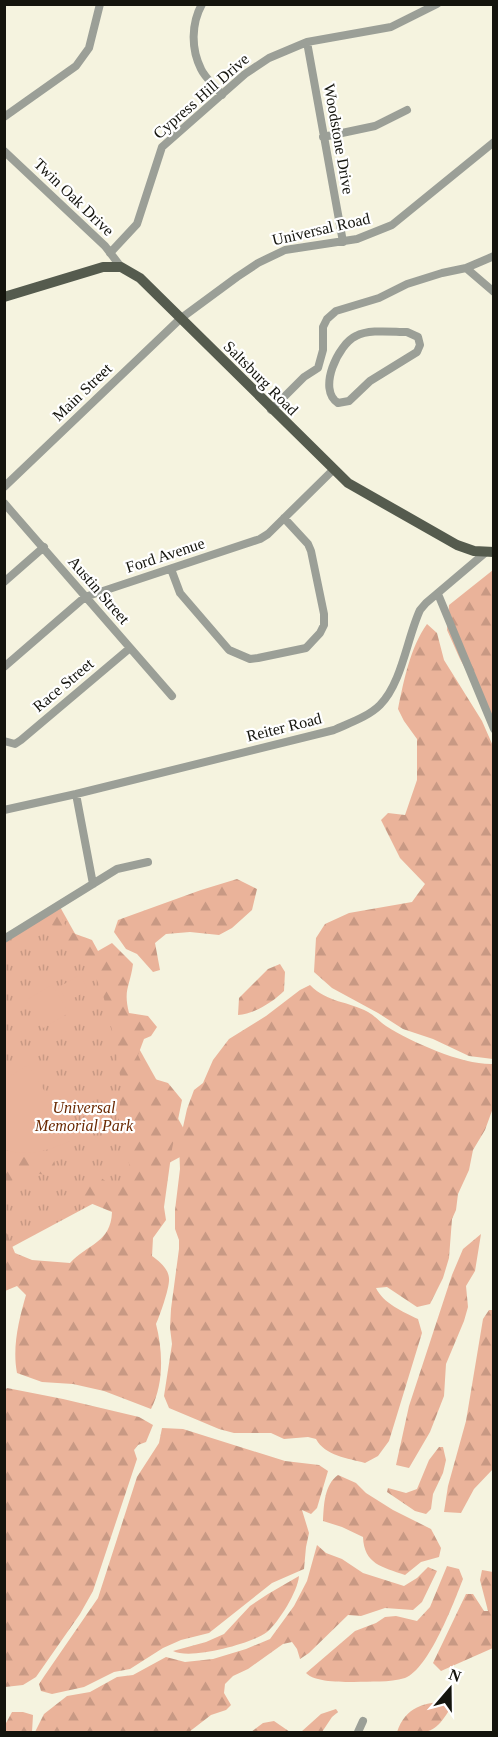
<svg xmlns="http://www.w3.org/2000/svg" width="498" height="1737" font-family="Georgia,serif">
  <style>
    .grass { fill: url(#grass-tufts) }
    .forest { fill: url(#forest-firs) }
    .pitch { fill: #eab39a }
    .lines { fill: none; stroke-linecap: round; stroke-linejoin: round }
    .minor { stroke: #9b9f97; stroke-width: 8 }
    .major { stroke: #555b4e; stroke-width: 10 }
    .labels { text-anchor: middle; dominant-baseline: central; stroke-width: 4.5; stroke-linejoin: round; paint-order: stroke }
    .street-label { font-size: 16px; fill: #14140d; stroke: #fff }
    .park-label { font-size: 16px; font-style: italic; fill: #6b2a03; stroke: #fff }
  </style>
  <defs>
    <pattern id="grass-tufts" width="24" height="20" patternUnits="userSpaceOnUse" patternTransform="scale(1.5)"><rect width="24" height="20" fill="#eab39a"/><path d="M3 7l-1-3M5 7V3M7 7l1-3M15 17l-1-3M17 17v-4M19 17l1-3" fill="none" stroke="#c89984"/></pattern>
    <pattern id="forest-firs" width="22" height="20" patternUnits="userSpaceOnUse" patternTransform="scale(1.5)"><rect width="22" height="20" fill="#eab39a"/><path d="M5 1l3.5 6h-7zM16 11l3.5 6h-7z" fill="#c89984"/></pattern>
  </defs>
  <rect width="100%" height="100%" fill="#f5f3df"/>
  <!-- grass -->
  <path class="grass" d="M59 905 195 1149 12 1247 4 1239V940Z"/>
  <!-- forest -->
  <path class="forest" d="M493 570V719L460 659 447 630 449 605Z
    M427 624 437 633 444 660 482 721 493 746V1059L469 1056 433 1039 403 1029 378 1013 332 988 314 972 316 938 325 924 349 913 412 902 425 884 400 858 381 820 388 813 405 815 417 780V739L404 721 398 709C404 680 410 648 427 624Z
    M237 879 257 889 252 910 232 928 219 935 190 932 166 934 155 943 160 970 153 972 137 954 126 949 114 932 118 920 201 890Z
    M59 913C70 936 70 931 92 940L98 951 112 943 133 964C130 987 123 989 129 1013L148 1016 157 1027 151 1036 144 1039 138 1055 148 1077 168 1083 182 1100 172 1149 164 1207 166 1220 153 1238 152 1256C159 1261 168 1268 169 1278 170 1287 160 1315 156 1324 163 1351 164 1384 151 1409L104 1391 73 1384 42 1382 17 1373C12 1347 19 1319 26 1295L17 1286 5 1291V1229L15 1253 32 1260 70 1263C87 1244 111 1243 112 1212L78 1198 68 1199 63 1196 81 1192 100 1177 108 1183 115 1184 129 1176 132 1169 127 1160 133 1142 118 1118 122 1087 113 1034 103 995 93 970 81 961 57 927 51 925 18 944 16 940Z
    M280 964 285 972 284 991C273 1002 254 1014 238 1015L239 998 268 969Z
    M310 985C328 1003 348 1001 368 1012 375 1016 380 1022 386 1026 413 1043 463 1065 493 1064V1108L485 1130 473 1150 469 1170 458 1194 456 1210 452 1219 449 1258 443 1278 430 1304 417 1307 387 1287 376 1288C383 1303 403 1312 418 1319L422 1333 389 1441 378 1456 365 1463C348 1458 325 1456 316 1439L308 1437 284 1439 271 1433H234L219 1429 169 1408 164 1396 172 1344 170 1328 171 1309 179 1249V1240L175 1229V1210L180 1169 179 1145 187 1109 194 1090 203 1083 213 1060 229 1039 266 1016 300 990Z
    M52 1153 55 1164 53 1176 20 1171 12 1181 5 1204V1227V1154C21 1159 35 1158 52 1153Z
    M481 1234 475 1271 466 1286 468 1307 464 1321 446 1364 444 1396 430 1432 409 1468 396 1465 409 1406 452 1275 463 1249Z
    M489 1310H494L493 1469 474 1489 461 1513 444 1512 448 1486 466 1421 483 1319Z
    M7 1388 63 1399 139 1417 153 1425 146 1442 138 1445 134 1450 137 1459 93 1591 80 1614 36 1677 23 1685 5 1687 4 1392Z
    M162 1428 183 1429 285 1461 319 1465 328 1471 317 1508 311 1514 302 1510 309 1533 306 1547 304 1569 272 1583 209 1633 181 1640 163 1648 130 1669 114 1672 84 1687 52 1694 41 1691 39 1684 45 1675 98 1598 137 1477 159 1443Z
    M439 1447H443L446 1460 443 1473 433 1494 431 1509 426 1514 415 1511 387 1492 388 1488 406 1493 417 1489 429 1460Z
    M338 1475 356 1483 366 1493 393 1510 431 1529 441 1548 439 1557 421 1562 405 1575C382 1567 364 1564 363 1537L342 1527 323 1521C324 1505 324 1485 338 1475Z
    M317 1545 326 1553 342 1559 363 1573 404 1586 417 1578 428 1567 437 1571 422 1602 413 1610 385 1608 361 1616 348 1615 309 1653 300 1659 297 1649 292 1642 283 1644 248 1669 233 1676 225 1684 224 1693 231 1705 226 1710 211 1715 189 1732H35L44 1714 67 1696 90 1692 117 1677 133 1675 166 1657 185 1662 213 1659 246 1649 270 1639 294 1606 307 1581Z
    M447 1566 459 1569 463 1579C454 1602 429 1669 405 1678 389 1683 371 1681 354 1682 341 1682 314 1682 306 1673L355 1631 376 1623 385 1617 396 1616 417 1621 430 1607Z
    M482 1570 493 1572V1648L441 1671 433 1663 466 1594H473L484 1611H488L480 1580Z
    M299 1576C298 1591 279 1622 267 1632 251 1644 191 1660 173 1651L206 1642 224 1634 250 1606 268 1594Z
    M449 1701 451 1707C434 1736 428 1733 397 1732 406 1706 424 1703 449 1701Z
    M336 1709 338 1712 332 1717 322 1732H301L321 1714Z
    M12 1712H23L33 1715 32 1732H5V1725Z
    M274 1721 290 1732H251L263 1723Z"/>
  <!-- pitch -->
  <path class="pitch" d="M80 975 88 990 67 1002 59 987Z
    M52 985 69 1013 43 1028 26 1000Z
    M28 1065 75 1139C49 1150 33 1157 5 1150V1079Z"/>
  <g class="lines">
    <!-- minor -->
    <path class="minor" d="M202 4C191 24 191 49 201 69 205 78 216 87 222 95
      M307 42 343 242
      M4 117 76 66 89 48 100 4
      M323 137 375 126 407 110
      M4 151 105 246 121 267
      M110 253 137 224 162 147 245 74 269 58 307 42 391 27 437 4
      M466 268 494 292
      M407 332 418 337 420 345 417 352 370 381 349 401 338 403C317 390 338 344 356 336 369 329 392 332 407 332Z
      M271 410 304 377 318 368 323 350V327L327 319 336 311 379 298 407 284 442 273 466 268 494 256
      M4 487 180 319 237 277 258 263 285 250 357 239 392 225 494 142
      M4 503 172 696
      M171 569 180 593 229 650 250 659 258 658 306 648 320 633 324 625V614L311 551 308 544 284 518
      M4 582 44 547
      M438 594 494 729
      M4 667 85 597 260 539 268 534 333 470
      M4 741 15 744 21 740 130 648
      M76 794 93 884
      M4 810 76 794 334 730C349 723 368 717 380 705 402 683 407 638 420 610L426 603 485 553
      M4 939 117 869 148 862
      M358 1732 363 1721"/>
    <!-- major -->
    <path class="major" d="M4 297 103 267H121L140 278 348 483 457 545 474 551 494 552"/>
  </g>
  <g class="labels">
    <!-- street labels -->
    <g class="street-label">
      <text transform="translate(201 96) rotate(-41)">Cypress Hill Drive</text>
      <text transform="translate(339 139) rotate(80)">Woodstone Drive</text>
      <text transform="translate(74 197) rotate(44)">Twin Oak Drive</text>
      <text transform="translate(321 229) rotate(-13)">Universal Road</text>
      <text transform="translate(261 378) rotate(45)">Saltsburg Road</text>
      <text transform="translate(82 392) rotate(-44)">Main Street</text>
      <text transform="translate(165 555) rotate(-18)">Ford Avenue</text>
      <text transform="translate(99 590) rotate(49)">Austin Street</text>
      <text transform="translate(63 685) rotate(-40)">Race Street</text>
      <text transform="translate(284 727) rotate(-14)">Reiter Road</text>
    </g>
    <!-- park labels -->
    <g class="park-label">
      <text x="84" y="1107">Universal<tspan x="84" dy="18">Memorial Park</tspan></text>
    </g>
  </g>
  <!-- border -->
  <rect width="498" height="1737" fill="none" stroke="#14140d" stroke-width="12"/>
  <!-- north arrow -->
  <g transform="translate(450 1689) rotate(20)" stroke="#ffffff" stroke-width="4.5" paint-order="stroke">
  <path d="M0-4.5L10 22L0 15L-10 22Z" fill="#14140d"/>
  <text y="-9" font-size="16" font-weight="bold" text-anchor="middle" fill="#14140d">N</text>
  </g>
</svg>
